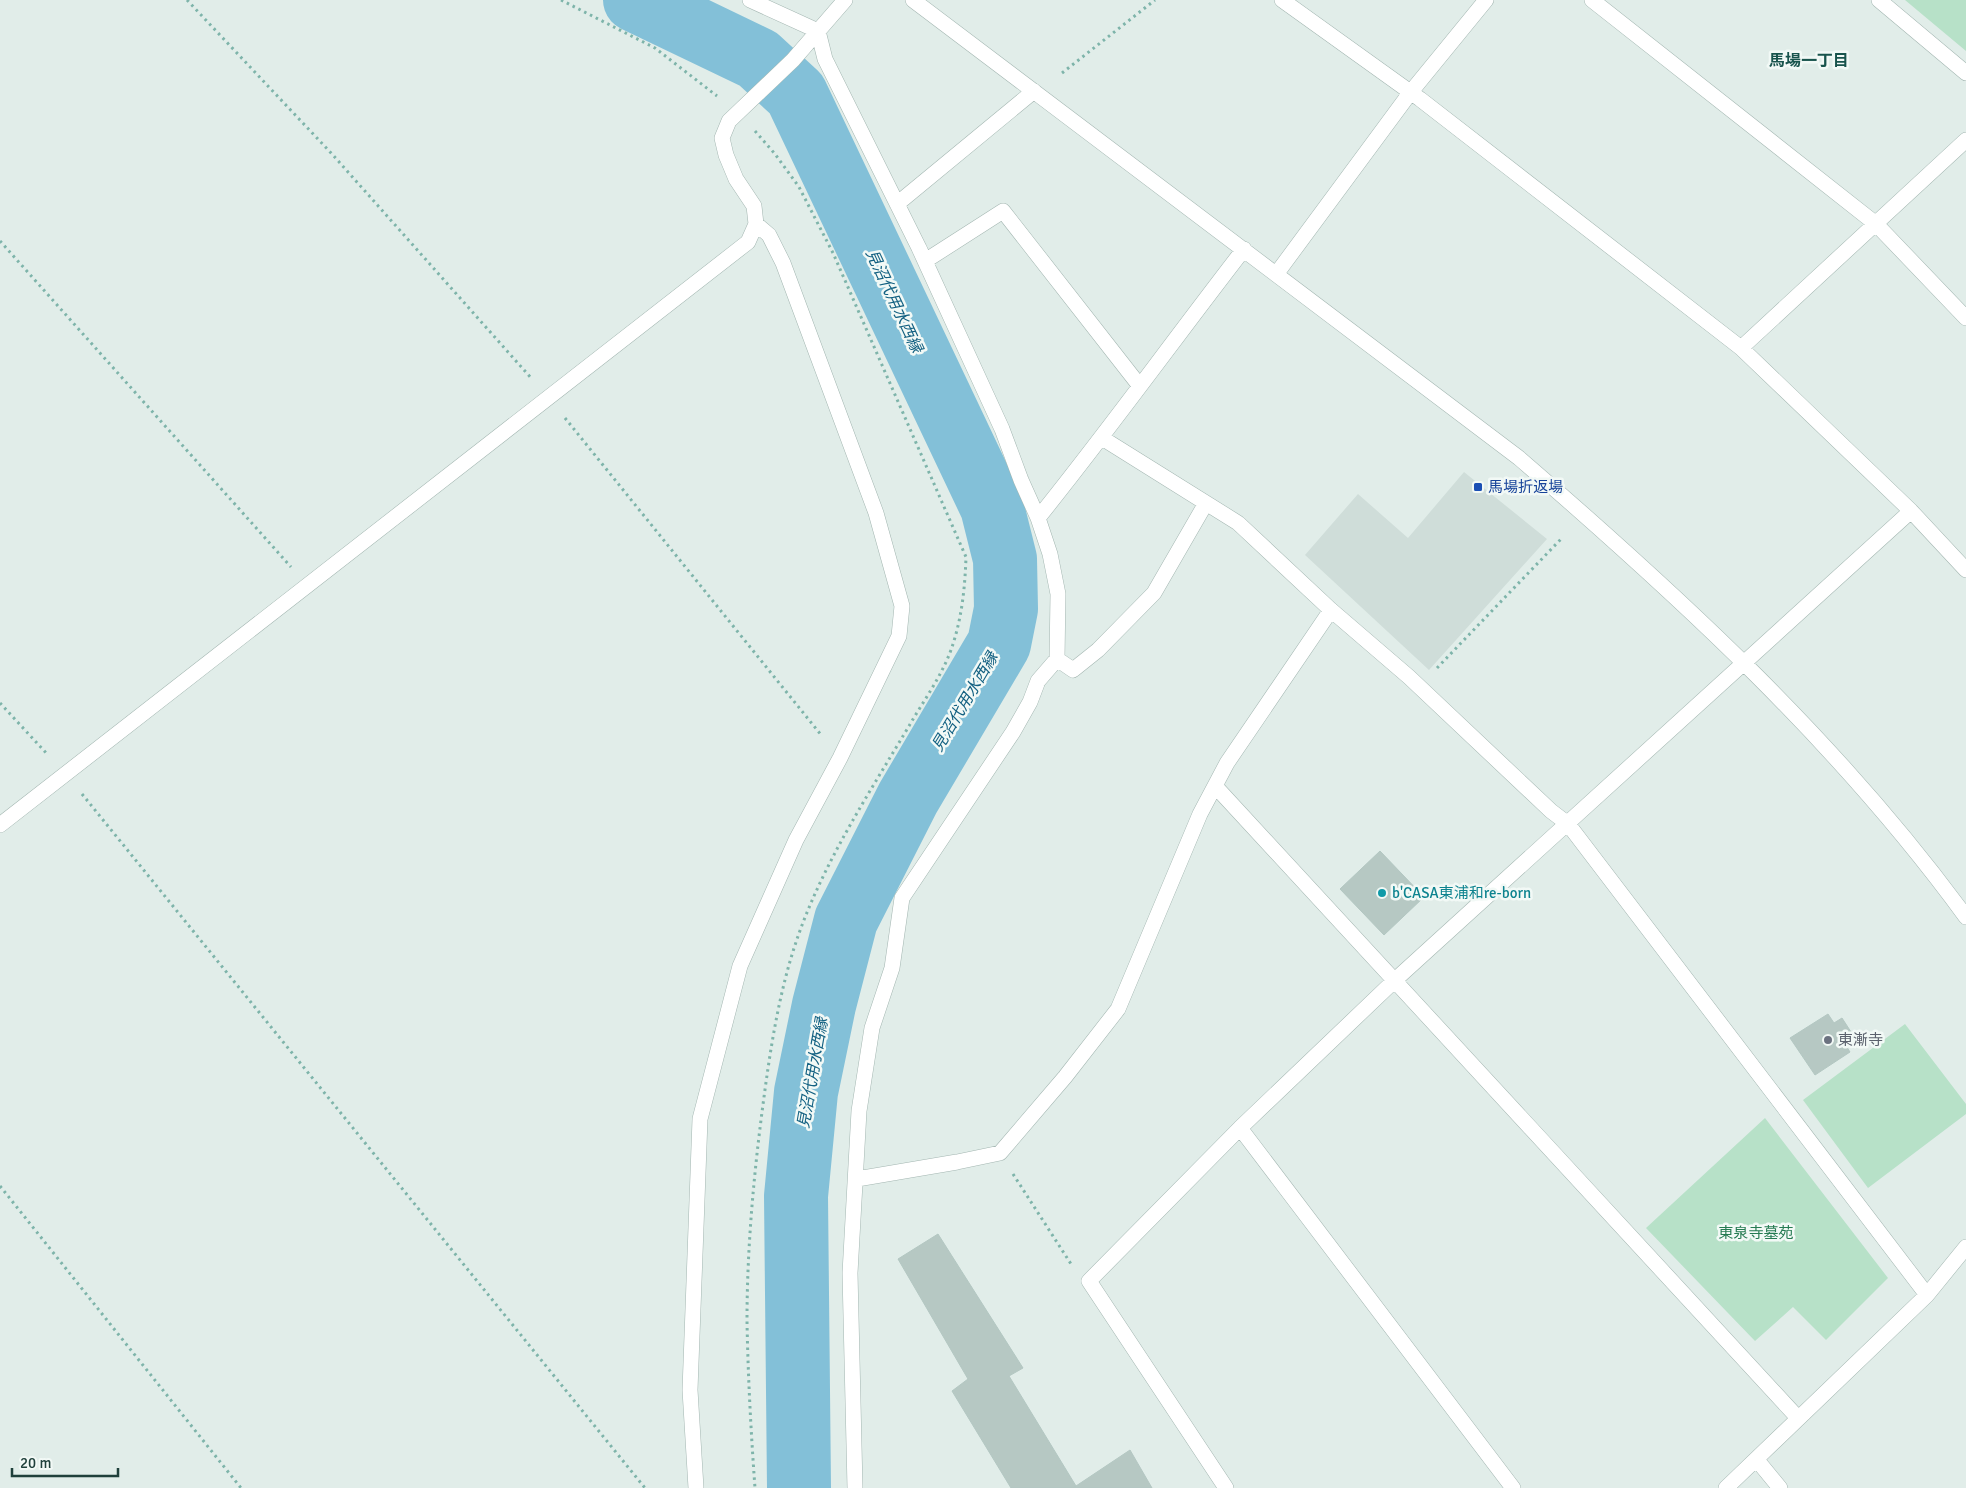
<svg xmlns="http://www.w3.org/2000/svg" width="1966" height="1488" font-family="Signika,'Noto Sans JP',sans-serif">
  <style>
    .built { fill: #cfddd9 }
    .green { fill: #b7e1c8 }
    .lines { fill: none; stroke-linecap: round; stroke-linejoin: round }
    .river { stroke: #83c0d8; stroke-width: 64 }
    .building { fill: #b6c8c3; stroke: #b3c7c2 }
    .minor-casing { stroke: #a3b6b1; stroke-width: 16 }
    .path { stroke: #7eb4aa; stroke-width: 3; stroke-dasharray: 2.5 4; stroke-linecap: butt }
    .minor { stroke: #fff; stroke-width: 15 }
    .transit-dot { fill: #1a4fb4; stroke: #f2f9f6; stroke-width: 2 }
    .culture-dot { fill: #0f9aa8; stroke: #f2f9f6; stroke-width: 2 }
    .worship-dot { fill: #6b7280; stroke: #f2f9f6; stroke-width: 2 }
    .labels { text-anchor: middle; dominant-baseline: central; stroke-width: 5; stroke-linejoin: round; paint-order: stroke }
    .transit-label { font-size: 15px; fill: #164399; stroke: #f2f9f6; text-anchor: start }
    .culture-label { font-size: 15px; fill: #0d838f; stroke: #f2f9f6; text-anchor: start }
    .worship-label { font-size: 15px; fill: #5b616d; stroke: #f2f9f6; text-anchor: start }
    .park-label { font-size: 15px; fill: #257b52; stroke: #f2f9f6 }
    .neighbourhood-label { font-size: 16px; font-weight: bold; fill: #19544d; stroke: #f2f9f6 }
    .water-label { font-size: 16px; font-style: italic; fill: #136182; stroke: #f2f9f6 }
  </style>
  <rect width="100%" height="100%" fill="#e1ede9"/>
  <!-- built -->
  <path class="built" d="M1464 472 1547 539 1429 670 1305 555 1358 494 1408 538Z"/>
  <!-- green -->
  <path class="green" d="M1905 0H1966V51Z
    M1905 1024 1966 1104V1114L1868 1188 1803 1100Z
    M1765 1118 1888 1278 1826 1340 1793 1307 1755 1341 1646 1228Z"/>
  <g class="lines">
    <!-- river -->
    <path class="river" d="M635 0 758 59 796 94 992 507 1005 559 1006 609 999 644 908 798 846 920 824 1005 806 1092 796 1196 799 1488"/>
  </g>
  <!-- building -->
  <path class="building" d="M1380 851 1424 897 1384 935 1340 889Z
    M1828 1014 1834 1023 1842 1018 1853 1035 1843 1041 1850 1052 1815 1075 1790 1038Z
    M938 1234 1023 1368 1009 1376 1076 1486 1073 1488H1011L952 1391 968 1379 898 1259Z
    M1130 1450 1152 1488H1073Z"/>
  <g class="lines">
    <defs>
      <path id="minor" d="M750 0 818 31 825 59 919 248 1002 429 1021 480 1038 518 1050 554 1058 594 1057 659 1038 681 1030 702 1013 732 902 898 892 968 872 1028 859 1111 850 1273 855 1488
        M913 0 1519 458C1681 598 1839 743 1966 917
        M1282 0 1420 99 1741 348 1911 511 1966 570
        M1592 0 1876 224 1966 318
        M1879 0 1966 73
        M897 204 1034 91
        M925 261 1003 211 1139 385
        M1277 273 1410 93 1486 0
        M1741 348 1966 140
        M1102 438 1238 523 1331 610 1409 677 1551 811 1568 824 1927 1295
        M1038 518C1109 430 1175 338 1244 249
        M1057 659 1073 670 1098 650 1154 593 1206 503
        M1216 787 1798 1418
        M0 825 748 242 756 224 754 206 736 179 726 155 722 138 729 121 793 60 845 0
        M1240 1128 1513 1488
        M857 1179 957 1162 1000 1153 1065 1077 1118 1009 1200 814 1227 763 1331 610
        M1757 1460 1780 1488
        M696 1488 690 1390 700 1119 740 966 796 840 840 758 899 636 902 606 876 513 783 263 769 235 756 224
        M1226 1488 1089 1281 1240 1128 1395 980 1911 511
        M1726 1488 1927 1295 1966 1247"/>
    </defs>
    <!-- minor casing -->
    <use href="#minor" class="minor-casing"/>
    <!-- path -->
    <path class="path" d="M187 0 332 154 532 379
      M561 0 655 48 717 96
      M1062 73 1155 0
      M755 131 775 154 799 187 833 253 966 557C965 587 962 616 953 644 944 673 924 700 909 726 871 790 831 851 804 920 782 976 772 1037 764 1097 754 1171 747 1247 747 1321 748 1377 751 1433 755 1488
      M0 241 291 567
      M565 418 822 736
      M1437 668 1561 539
      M0 703 48 755
      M82 794 645 1488
      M1013 1174 1071 1264
      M0 1186 241 1488"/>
    <!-- minor -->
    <use href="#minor" class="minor"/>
  </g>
  <!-- markers -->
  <rect class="transit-dot" x="1473" y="482" width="10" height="10" rx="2.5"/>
  <circle class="culture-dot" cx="1382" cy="893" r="5"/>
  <circle class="worship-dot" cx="1828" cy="1040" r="5"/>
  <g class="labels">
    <!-- transit labels -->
    <g class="transit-label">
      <text x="1488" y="487">馬場折返場</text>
    </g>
    <!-- culture labels -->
    <g class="culture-label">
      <text x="1392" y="893">b'CASA東浦和re-born</text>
    </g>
    <!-- worship labels -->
    <g class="worship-label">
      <text x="1838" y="1040">東漸寺</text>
    </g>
    <!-- park labels -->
    <g class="park-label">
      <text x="1756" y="1233">東泉寺墓苑</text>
    </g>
    <!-- neighbourhood labels -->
    <g class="neighbourhood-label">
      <text x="1809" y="61">馬場一丁目</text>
    </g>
    <!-- water labels -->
    <g class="water-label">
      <text transform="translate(894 301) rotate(65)">見沼代用水西縁</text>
      <text transform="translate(965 702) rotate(-59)">見沼代用水西縁</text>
      <text transform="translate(813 1073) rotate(-80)">見沼代用水西縁</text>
    </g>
  </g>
  <!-- scale -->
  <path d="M12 1468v8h106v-8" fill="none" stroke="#1f403b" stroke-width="2.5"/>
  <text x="20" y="1468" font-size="15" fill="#1f403b" stroke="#f2f9f6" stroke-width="4" paint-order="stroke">20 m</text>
</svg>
